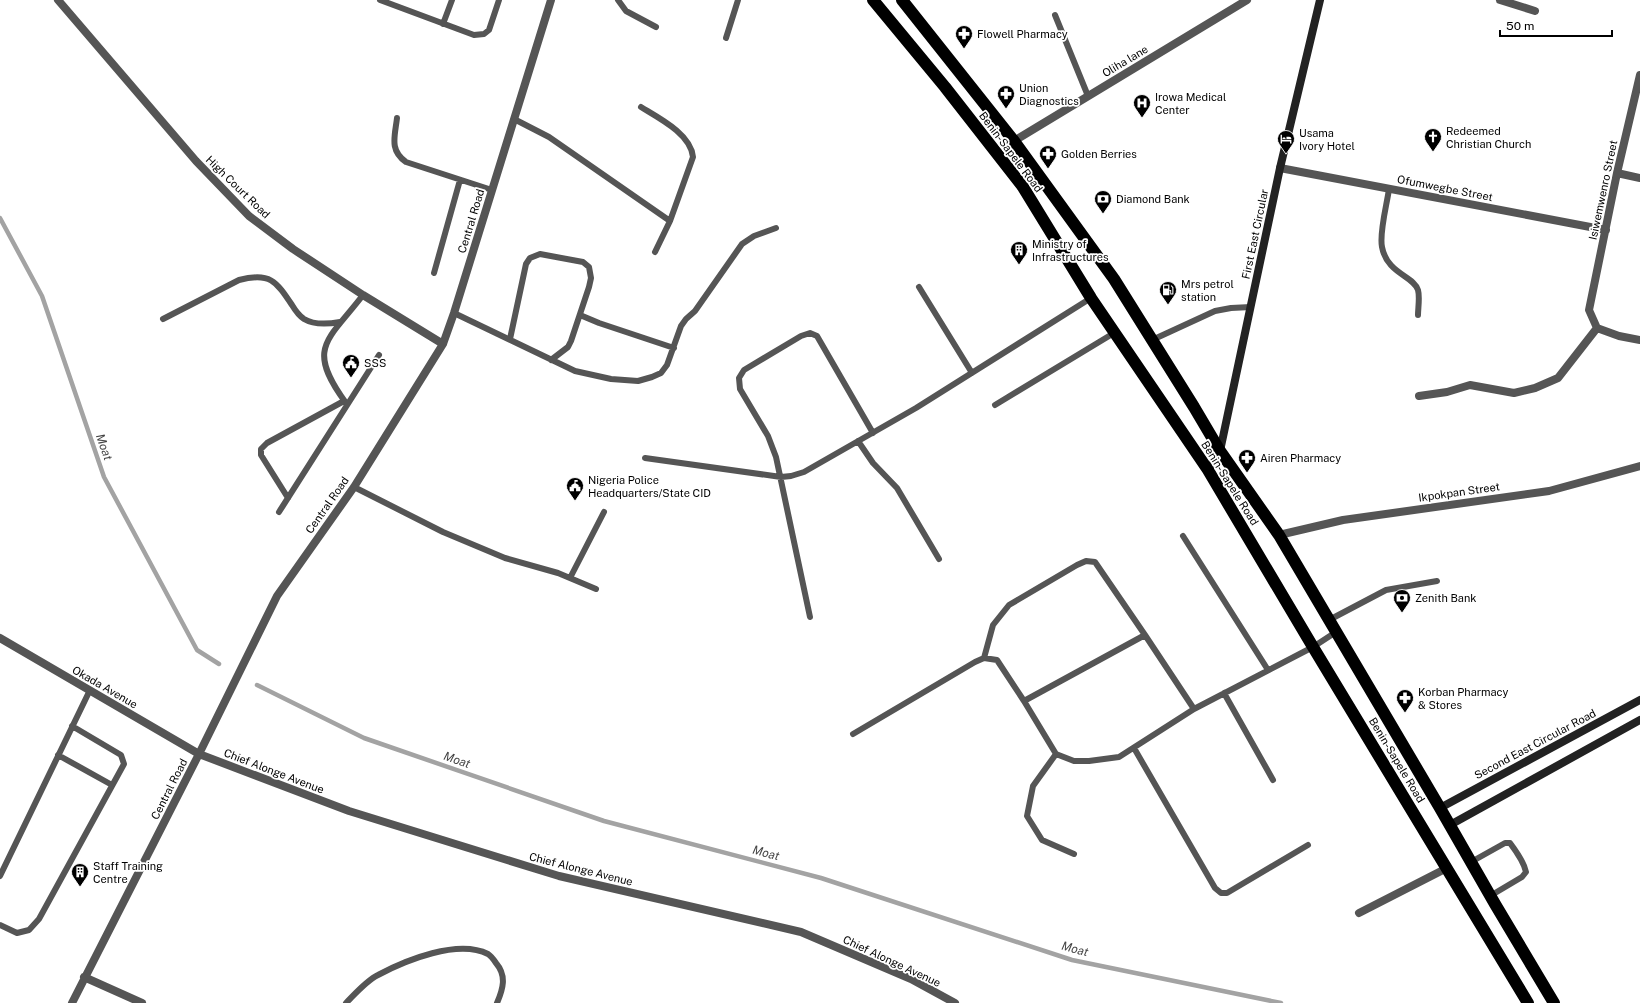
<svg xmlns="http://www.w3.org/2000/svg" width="1640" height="1003" font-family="'Public Sans',sans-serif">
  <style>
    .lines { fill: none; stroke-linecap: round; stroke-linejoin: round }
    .stream { stroke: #a3a3a3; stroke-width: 4.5 }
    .lane { stroke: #555; stroke-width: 6 }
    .street { stroke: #555; stroke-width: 8 }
    .secondary { stroke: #222; stroke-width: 8 }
    .highway { stroke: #000; stroke-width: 12 }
    .labels { text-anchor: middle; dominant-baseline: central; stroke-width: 3.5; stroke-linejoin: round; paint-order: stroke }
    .poi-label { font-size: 11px; fill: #000; stroke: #fff; text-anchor: start }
    .street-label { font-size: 11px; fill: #000; stroke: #fff }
    .water-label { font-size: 12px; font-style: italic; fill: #444; stroke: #fff }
  </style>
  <rect width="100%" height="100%" fill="#fff"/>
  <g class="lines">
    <!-- stream -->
    <path class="stream" d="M0 218 42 296 104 477 197 650 219 664
      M257 685 364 738 604 821 821 878 1072 960 1281 1003"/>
    <!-- lane -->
    <path class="lane" d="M380 0 474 35 484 34 489 30 499 0
      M618 0 626 11 656 27
      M1055 15 1088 96
      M443 24 452 0
      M726 38 738 0
      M641 107C659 118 691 134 693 157L670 221 655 252
      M397 118C395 136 389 150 406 162L492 190
      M514 119 549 137 670 221
      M1389 189C1387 204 1379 233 1382 247 1387 274 1414 276 1418 290 1420 297 1418 308 1418 315
      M434 273 460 180
      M919 287 972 373
      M454 313 575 371 611 379 638 381 652 377 661 373 667 365 681 326 686 319 695 311 742 244 754 236 776 228
      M580 315 599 323 674 348
      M163 319 239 280C270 272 276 281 292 305 295 310 298 315 304 319 314 325 329 324 340 322
      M510 339 526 264 530 258 540 254 583 262 589 267 591 278 589 287 571 341 568 347 551 360
      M1152 340 1215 311 1231 308 1251 307
      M346 403C305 347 328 341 363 295
      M995 405 1114 333
      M858 441 873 463 897 488 939 559
      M645 458 781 477 791 476 804 472 916 408 1091 298
      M354 487 443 532 505 558 558 573 596 589
      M288 498 261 455V449L267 443 344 401
      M279 512 379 355
      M1183 536 1268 670
      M570 578 604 512
      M810 617 776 457 768 436 740 389 739 378 744 370 801 336 810 333 817 336 873 433
      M1329 620 1386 590 1437 581
      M1145 635 1194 709
      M984 658 993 625 1009 605 1077 565 1086 561 1095 562 1145 635 1024 701
      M1224 693 1273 780
      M853 734 975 662 984 658 997 660 1024 701 1056 754 1074 761H1089L1119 757 1194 709 1313 647 1336 632
      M1134 748 1215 888 1221 893H1227L1308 845
      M1056 754 1033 786 1027 816 1042 840 1074 854
      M58 755 112 785
      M1471 862 1505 843H1510C1516 851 1524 862 1526 872L1522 877 1490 896
      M0 876 90 690
      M0 925 17 933 29 930 39 919 124 764 121 755 72 726
      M346 1003C355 994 366 981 378 975 406 960 458 939 488 954 491 956 494 960 496 963 507 976 503 989 497 1003"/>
    <!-- street -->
    <path class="street" d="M58 0 196 161 249 216 293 249 363 295 443 344
      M1500 0 1535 11
      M1640 75 1617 173 1589 310 1597 328 1619 336 1640 340
      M1014 141 1247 0
      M1280 168 1606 230
      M1617 173 1640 178
      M1419 396 1447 392 1470 385 1514 393 1535 388 1558 378 1597 328
      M1279 535 1343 520 1549 491 1640 466
      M0 638 199 754 349 811 559 876 801 932 911 979 955 1003
      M1359 913 1447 868
      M84 977 142 1003
      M72 1003 199 754 277 596 354 487 443 344 454 313 551 0"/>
    <!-- secondary -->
    <path class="secondary" d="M1208 470 1220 451 1280 168 1320 0
      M1440 808 1640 700
      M1450 825 1640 720"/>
    <!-- highway -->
    <path class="highway" d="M873 0 945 87 1023 187 1091 298 1208 470 1313 647 1528 1003
      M902 0 1014 141 1114 279 1194 407 1220 451 1279 535 1440 808 1495 904 1554 1003"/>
  </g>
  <!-- icons -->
  <defs>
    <symbol id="pharmacy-pin" viewBox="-11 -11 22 30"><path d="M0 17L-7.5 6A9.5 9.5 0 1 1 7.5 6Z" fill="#000" stroke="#fff"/><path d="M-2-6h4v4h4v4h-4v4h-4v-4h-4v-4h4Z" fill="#fff"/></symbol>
    <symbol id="hospital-pin" viewBox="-11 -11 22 30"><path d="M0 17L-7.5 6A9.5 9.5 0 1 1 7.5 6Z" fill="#000" stroke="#fff"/><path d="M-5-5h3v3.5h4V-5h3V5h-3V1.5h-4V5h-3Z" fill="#fff"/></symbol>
    <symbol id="church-pin" viewBox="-11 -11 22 30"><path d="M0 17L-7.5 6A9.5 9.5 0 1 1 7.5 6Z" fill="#000" stroke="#fff"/><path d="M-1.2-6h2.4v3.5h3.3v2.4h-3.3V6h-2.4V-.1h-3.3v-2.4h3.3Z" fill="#fff"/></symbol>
    <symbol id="hotel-pin" viewBox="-11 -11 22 30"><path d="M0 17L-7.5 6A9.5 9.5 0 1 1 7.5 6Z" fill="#000" stroke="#fff"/><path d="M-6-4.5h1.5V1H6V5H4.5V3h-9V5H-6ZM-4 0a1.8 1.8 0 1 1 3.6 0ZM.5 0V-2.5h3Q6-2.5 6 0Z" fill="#fff"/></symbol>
    <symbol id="bank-pin" viewBox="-11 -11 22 30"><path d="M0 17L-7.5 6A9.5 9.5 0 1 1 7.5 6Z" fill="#000" stroke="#fff"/><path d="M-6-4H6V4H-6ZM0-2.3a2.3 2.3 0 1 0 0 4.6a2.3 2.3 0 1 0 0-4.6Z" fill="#fff"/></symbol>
    <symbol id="building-pin" viewBox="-11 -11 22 30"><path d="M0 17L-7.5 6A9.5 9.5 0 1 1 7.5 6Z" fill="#000" stroke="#fff"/><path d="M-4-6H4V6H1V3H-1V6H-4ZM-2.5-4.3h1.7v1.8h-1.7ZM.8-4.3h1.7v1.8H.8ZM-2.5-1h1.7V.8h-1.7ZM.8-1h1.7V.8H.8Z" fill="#fff"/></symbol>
    <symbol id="fuel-pin" viewBox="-11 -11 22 30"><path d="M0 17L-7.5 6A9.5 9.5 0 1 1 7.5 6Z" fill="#000" stroke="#fff"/><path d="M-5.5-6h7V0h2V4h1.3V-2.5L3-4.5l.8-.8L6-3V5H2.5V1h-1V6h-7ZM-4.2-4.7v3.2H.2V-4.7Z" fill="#fff"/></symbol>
    <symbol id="civic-pin" viewBox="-11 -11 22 30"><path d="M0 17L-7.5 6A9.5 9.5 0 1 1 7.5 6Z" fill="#000" stroke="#fff"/><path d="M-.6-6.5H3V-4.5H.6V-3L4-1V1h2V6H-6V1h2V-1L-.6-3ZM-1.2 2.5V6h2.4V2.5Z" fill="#fff"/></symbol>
  </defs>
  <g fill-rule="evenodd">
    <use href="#pharmacy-pin" x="954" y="24" width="20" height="27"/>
    <use href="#pharmacy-pin" x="996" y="84" width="20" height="27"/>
    <use href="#hospital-pin" x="1132" y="93" width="20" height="27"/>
    <use href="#church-pin" x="1423" y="127" width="20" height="27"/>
    <use href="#hotel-pin" x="1276" y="129" width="20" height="27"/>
    <use href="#pharmacy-pin" x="1038" y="144" width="20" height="27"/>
    <use href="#bank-pin" x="1093" y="189" width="20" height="27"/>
    <use href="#building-pin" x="1009" y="240" width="20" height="27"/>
    <use href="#fuel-pin" x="1158" y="280" width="20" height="27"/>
    <use href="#civic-pin" x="341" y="353" width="20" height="27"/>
    <use href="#pharmacy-pin" x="1237" y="448" width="20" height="27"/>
    <use href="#civic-pin" x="565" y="476" width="20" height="27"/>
    <use href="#bank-pin" x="1392" y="588" width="20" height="27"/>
    <use href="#pharmacy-pin" x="1395" y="688" width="20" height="27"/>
    <use href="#building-pin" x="70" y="862" width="20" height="27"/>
  </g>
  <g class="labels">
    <!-- poi labels -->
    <g class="poi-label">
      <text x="977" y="34">Flowell Pharmacy</text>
      <text x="1019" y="88">Union<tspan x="1019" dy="13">Diagnostics</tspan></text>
      <text x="1155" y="97">Irowa Medical<tspan x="1155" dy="13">Center</tspan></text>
      <text x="1446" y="131">Redeemed<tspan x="1446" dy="13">Christian Church</tspan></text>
      <text x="1299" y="133">Usama<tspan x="1299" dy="13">Ivory Hotel</tspan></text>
      <text x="1061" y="154">Golden Berries</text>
      <text x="1116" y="199">Diamond Bank</text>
      <text x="1032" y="244">Ministry of<tspan x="1032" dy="13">Infrastructures</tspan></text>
      <text x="1181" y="284">Mrs petrol<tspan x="1181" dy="13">station</tspan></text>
      <text x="364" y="363">SSS</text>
      <text x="1260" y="458">Airen Pharmacy</text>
      <text x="588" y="480">Nigeria Police<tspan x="588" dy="13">Headquarters/State CID</tspan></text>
      <text x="1415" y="598">Zenith Bank</text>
      <text x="1418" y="692">Korban Pharmacy<tspan x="1418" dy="13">&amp; Stores</tspan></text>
      <text x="93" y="866">Staff Training<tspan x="93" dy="13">Centre</tspan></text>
    </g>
    <!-- street labels -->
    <g class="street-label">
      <text transform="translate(1125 61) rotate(-31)">Oliha lane</text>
      <text transform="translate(1011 152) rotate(53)">Benin-Sapele Road</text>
      <text transform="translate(238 187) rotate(44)">High Court Road</text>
      <text transform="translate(1445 188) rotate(11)">Ofumwegbe Street</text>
      <text transform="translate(1603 190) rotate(-78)">Isiwemwenro Street</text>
      <text transform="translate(471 221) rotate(-73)">Central Road</text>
      <text transform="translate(1255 234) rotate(-78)">First East Circular</text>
      <text transform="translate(1230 483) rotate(58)">Benin-Sapele Road</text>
      <text transform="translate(1459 492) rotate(-8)">Ikpokpan Street</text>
      <text transform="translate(327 505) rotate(-55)">Central Road</text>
      <text transform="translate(105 687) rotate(30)">Okada Avenue</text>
      <text transform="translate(1535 744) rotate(-28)">Second East Circular Road</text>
      <text transform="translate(1397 760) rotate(59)">Benin-Sapele Road</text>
      <text transform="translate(274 771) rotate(21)">Chief Alonge Avenue</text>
      <text transform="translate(169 789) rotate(-63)">Central Road</text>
      <text transform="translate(581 869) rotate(14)">Chief Alonge Avenue</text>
      <text transform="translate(892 961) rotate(25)">Chief Alonge Avenue</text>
    </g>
    <!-- water labels -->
    <g class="water-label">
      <text transform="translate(104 447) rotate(71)">Moat</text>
      <text transform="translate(457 760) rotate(19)">Moat</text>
      <text transform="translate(766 853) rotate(15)">Moat</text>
      <text transform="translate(1075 949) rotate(15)">Moat</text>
    </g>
  </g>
  <!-- scale -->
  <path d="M1500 30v6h112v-6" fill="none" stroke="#000000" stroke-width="2"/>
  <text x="1506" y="30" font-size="12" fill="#000000" stroke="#ffffff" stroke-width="3" paint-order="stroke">50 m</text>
</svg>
